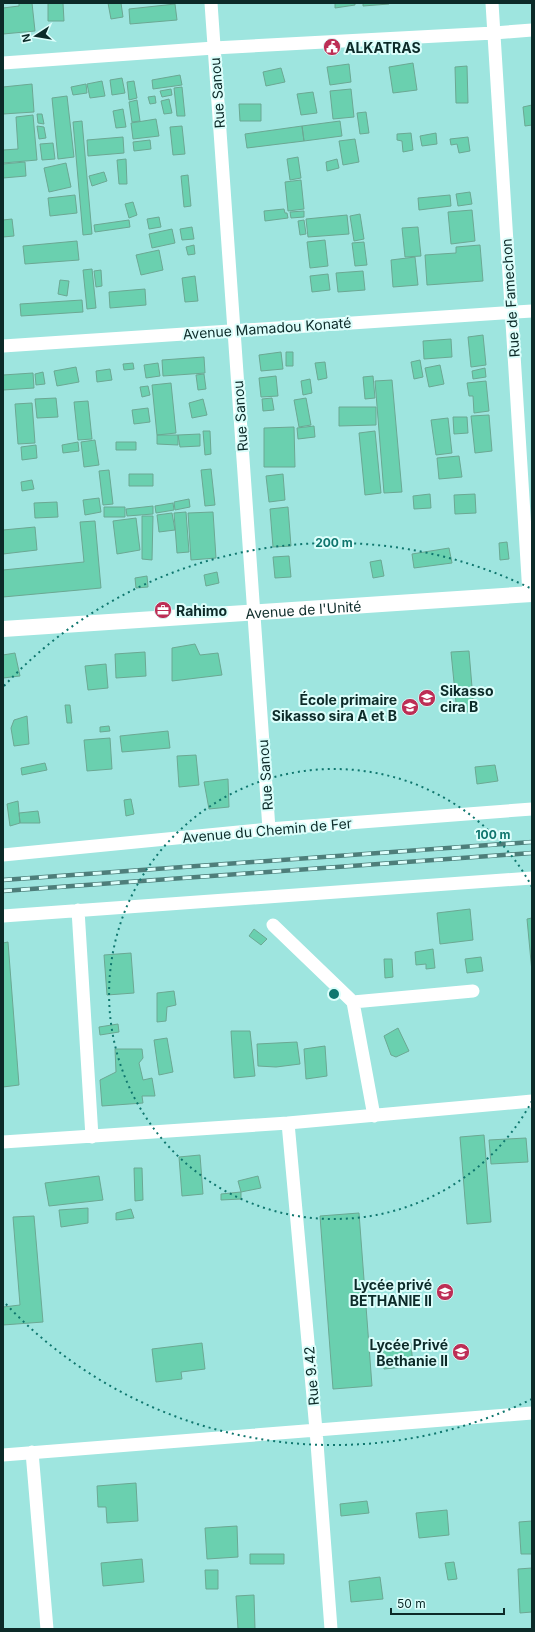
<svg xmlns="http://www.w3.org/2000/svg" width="535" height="1632" font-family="Inter,sans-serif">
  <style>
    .building { fill: #6ad0af; stroke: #6ba893 }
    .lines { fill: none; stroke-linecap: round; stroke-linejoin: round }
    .minor { stroke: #fff; stroke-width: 13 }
    .tertiary { stroke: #fff; stroke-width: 16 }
    .rail-casing { stroke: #4e7e7a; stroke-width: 4.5 }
    .rail { stroke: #dcfefb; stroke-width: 3; stroke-dasharray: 9; stroke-linecap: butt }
    .ring { fill: none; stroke: #0f766e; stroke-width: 2; stroke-dasharray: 2 4 }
    .labels { text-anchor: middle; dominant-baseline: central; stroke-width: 4; stroke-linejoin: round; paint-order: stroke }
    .poi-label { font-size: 14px; font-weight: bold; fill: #0c2a28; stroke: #dcfefb; text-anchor: start }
    .street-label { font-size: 14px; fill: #0c2a28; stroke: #dcfefb }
    .centre { fill: #0f766e; stroke: #dcfefb; stroke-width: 2 }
    .ring-label { font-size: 12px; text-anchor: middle; font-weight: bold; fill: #0f766e; stroke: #dcfefb; stroke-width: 4; stroke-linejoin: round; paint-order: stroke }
  </style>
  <rect width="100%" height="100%" fill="#9ee5df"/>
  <!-- building -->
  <path class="building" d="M19 3H32L35 31 3 34V8L19 6Z
    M48 3H63L64 21H48Z
    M108 3H121L123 17 111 19Z
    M335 3H355V5L335 8Z
    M363 3H389V4L363 6Z
    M175 4 177 20 130 24 129 9Z
    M413 63 417 90 393 93 389 67Z
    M349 64 351 82 330 85 327 67Z
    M467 66 468 103H456L455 67Z
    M281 68 285 82 266 86 263 72Z
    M180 75 182 85 153 89 152 80Z
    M122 78 125 93 112 95 110 80Z
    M102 81 105 96 90 98 87 84Z
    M134 81 137 98 129 100 127 82Z
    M32 84 34 112 3 114V87Z
    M86 84 87 93 73 95 71 87Z
    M182 87 185 116H177L174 88Z
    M171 89 172 95 162 97 160 91Z
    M351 89 354 117 333 119 330 91Z
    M313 92 317 113 301 115 297 94Z
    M67 96 74 157 58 159 52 98Z
    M155 96 156 103 150 104 148 97Z
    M169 99 172 113 164 114 161 101Z
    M137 100 140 121 132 122 129 102Z
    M239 104H261V121H240Z
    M532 105V125L525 126 523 107Z
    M123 109 126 127 116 128 113 111Z
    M366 112 369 133 360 134 357 113Z
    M37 114H42L44 124 38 123Z
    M33 115 37 160 3 163V150L18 149 16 117Z
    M156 119 159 136 133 139 131 123Z
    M82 121 92 234 83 235 73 122Z
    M340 121 342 136 304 141 302 126Z
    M37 126 44 127 46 138 39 139Z
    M182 126 185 154 173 155 170 127Z
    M302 126 304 141 247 148 245 134Z
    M411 133 413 150 403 152 402 141 397 140V134Z
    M436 133 437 144 422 146 420 136Z
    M123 137 124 153 88 156 87 140Z
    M468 137 470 151 459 153 457 144 451 145 450 139Z
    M355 139 359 162 343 165 339 141Z
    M150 140 151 149 134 151 133 142Z
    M53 143 55 159 42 160 40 144Z
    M298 157 301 178 290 180 287 159Z
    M126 159 127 184H119L117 160Z
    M337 159 339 168 327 171 326 162Z
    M25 162 26 176 3 178V164Z
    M66 163 71 187 49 192 44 168Z
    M104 172 107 181 92 186 89 176Z
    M188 175 191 206 184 207 181 176Z
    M301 180 304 209 288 211 285 182Z
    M470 192 472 204 458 206 456 194Z
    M75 195 77 213 50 216 48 198Z
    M450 195 451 206 419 210 418 198Z
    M133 202 137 215 129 218 125 204Z
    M284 209 285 213H287L288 218 265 221 264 211Z
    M472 210 475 241 451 244 448 212Z
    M304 211V217L291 218 290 212Z
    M360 214 364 239 354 241 350 216Z
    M347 215 349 234 308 237 306 219Z
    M159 217 161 227 149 229 147 219Z
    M12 219 14 236 3 237V220Z
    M129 220 130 227 95 232 94 225Z
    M304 220 306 234 300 235 298 221Z
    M192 227 194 239 182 240 180 229Z
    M418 227 421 256 405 257 402 228Z
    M172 229 175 243 152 248 149 234Z
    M325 240 328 266 310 268 307 242Z
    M77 241 79 260 25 264 23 246Z
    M364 242 367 265 355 266 352 243Z
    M194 245 195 254 188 255 186 247Z
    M480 245 483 281 427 285 425 255 456 253V247Z
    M159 250 163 270 141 275 136 255Z
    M415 257 418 285 393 287 391 260Z
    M92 269 96 308 87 309 83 270Z
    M101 270 102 286 96 287 94 271Z
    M363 271 365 290 338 292 336 273Z
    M328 274 330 290 312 292 310 276Z
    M195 276 198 301 185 302 182 278Z
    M60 280 69 281 67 296 58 294Z
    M145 289 146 305 110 308 109 292Z
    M82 300 83 312 21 316 20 304Z
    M483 335 486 365 471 367 468 337Z
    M451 339 452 357 424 359 423 341Z
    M281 352 283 369 261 371 259 355Z
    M286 352H293V366H286Z
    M204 357 205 373 163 376 162 360Z
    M420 360 423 377 414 379 411 362Z
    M325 362 327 378 318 380 315 363Z
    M133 363 134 369 124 370 123 364Z
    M158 363 160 376 146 378 144 365Z
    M440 365 444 384 429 387 425 368Z
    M76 367 79 382 57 386 54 371Z
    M485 368 486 377 473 379 472 371Z
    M110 369 112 380 97 382 96 371Z
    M43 372 45 384 36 385 35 374Z
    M33 373 34 388 3 390V375Z
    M204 374 206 389 198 390 196 375Z
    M276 376 278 396 261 397 259 378Z
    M373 376 375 398 365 399 363 377Z
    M310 379 312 393 303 395 301 381Z
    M392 380 402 492 384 493 375 381Z
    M486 381 489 411 474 413 473 396H469L467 383Z
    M171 383 176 433 157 435 152 385Z
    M148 386 150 395 142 397 140 387Z
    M56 398 58 417 37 418 35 399Z
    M272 398 274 410 263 411 262 399Z
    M306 398 311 425 299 427 294 400Z
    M203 399 207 415 192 418 189 403Z
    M88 401 92 439 78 440 74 402Z
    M32 403 35 443 18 444 15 404Z
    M339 407H376V425L339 426Z
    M148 408 150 422 134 424 132 410Z
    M489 415 492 451 475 453 471 416Z
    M453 417H467L468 433 454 434Z
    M448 418 452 453 436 455 431 420Z
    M314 426 315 437 298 439 297 428Z
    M294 427 295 467H264V428Z
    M203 431H210L211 454 205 455Z
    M375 431 381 493 365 495 359 433Z
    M200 434V446L180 447 178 435Z
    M157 435H178V445L157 444Z
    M95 440 99 465 84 467 81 442Z
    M78 442 79 451 63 453 62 445Z
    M116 442H136V450H116Z
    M36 445 37 458 22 460 21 447Z
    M459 456 462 477 439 479 437 458Z
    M211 469 215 505 205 506 201 470Z
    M109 470 113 504 103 505 99 471Z
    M129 474H153V486H129Z
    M283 474 285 500 269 502 266 476Z
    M32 480 34 489 22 491 21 482Z
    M430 494 431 508 414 509 413 496Z
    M475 494 476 513 455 514 454 495Z
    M99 498 101 512 85 515 83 500Z
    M189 499 190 507 175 510 174 502Z
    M57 502 58 517 35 518 34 503Z
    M173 503 174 510 156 513 155 506Z
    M153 506V514L127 516 126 509Z
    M104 507H125V517H104Z
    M288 507 291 546 273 547 270 509Z
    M186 512 189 552 177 553 174 513Z
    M213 512 216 558 191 560 188 513Z
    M172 513 175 530 159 532 157 515Z
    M142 516H153L152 560 142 559Z
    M136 518 140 550 117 554 113 521Z
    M95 521 101 588 3 597V570L84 562 80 522Z
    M35 527 37 550 3 554V530Z
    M507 542 509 559 500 560 499 543Z
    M449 548 452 563 414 568 412 554Z
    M289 556 291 577 275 578 273 557Z
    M381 560 384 576 373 578 370 562Z
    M217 572 219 583 206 586 204 575Z
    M147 576 148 587 136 588 135 578Z
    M195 644 200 655 218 653 222 675 172 681V648Z
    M469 651 474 711 457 713 451 652Z
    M145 652 146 676 116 678 115 654Z
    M15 653 20 676 3 678V655Z
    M106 664 108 688 88 690 85 666Z
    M65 705H70L72 723H67Z
    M27 716 29 744 14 746 11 728 14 720Z
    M109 726 110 731 100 732V727Z
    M168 731 170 748 122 752 120 736Z
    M110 738 112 769 87 771 84 740Z
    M196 755 199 785 179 787 177 756Z
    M45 763 47 770 22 775 21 768Z
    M495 765 498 781 477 784 475 767Z
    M228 779 229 807 209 809 204 782Z
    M131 799 134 814 126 816 124 800Z
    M18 801 20 823 10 826 7 804Z
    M38 811 40 823H20L19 813Z
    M470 909 473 940 440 944 437 913Z
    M532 918V972L527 919Z
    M254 929 267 939 261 945 249 936Z
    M8 942 19 1085 3 1087V943Z
    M433 949 435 968 426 969V964L416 965 415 952Z
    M131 953 134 993 107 995 104 955Z
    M481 957 483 971 467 973 465 959Z
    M384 959H392L393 977 385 978Z
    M174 991 176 1005 167 1007 166 1021 157 1022V993Z
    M118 1024 119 1032 100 1035 99 1027Z
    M398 1028 409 1051 396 1057 391 1055 384 1036Z
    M231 1031H250L255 1076 234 1078Z
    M167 1038 173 1072 159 1075 154 1040Z
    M297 1042 300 1064 276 1067 258 1066 257 1044Z
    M325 1046 327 1076 306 1079 304 1049Z
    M115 1049H142L143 1058 139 1063 143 1080 152 1078 155 1096H142L143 1103 102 1106 100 1080 116 1072Z
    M484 1135 491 1222 467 1224 460 1137Z
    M526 1138 528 1162 491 1164 489 1140Z
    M200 1155 203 1194 182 1196 179 1157Z
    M134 1168H142L143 1200 135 1201Z
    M99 1176 103 1200 49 1206 45 1183Z
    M258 1176 261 1188 241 1192 238 1181Z
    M241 1192V1199L221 1200V1194Z
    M88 1208V1223L61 1227 59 1210Z
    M131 1209 134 1218 116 1220V1213Z
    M359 1213 372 1386 333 1389 320 1216Z
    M34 1216 43 1322 3 1325V1307L20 1305 13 1217Z
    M202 1343 205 1369 181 1372 182 1379 156 1382 152 1349Z
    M411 1343 413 1366 384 1369 382 1345Z
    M136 1483 138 1521 107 1523 106 1507H98L97 1486Z
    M367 1501 369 1513 341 1516 340 1504Z
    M447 1510 449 1535 419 1538 416 1513Z
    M532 1521V1554H521L519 1522Z
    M237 1526 238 1557 207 1559 205 1528Z
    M250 1554H284V1564H250Z
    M142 1559 144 1582 103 1586 101 1563Z
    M454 1562 457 1579 448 1580 445 1563Z
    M532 1568V1612L520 1613 518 1569Z
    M205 1570H218V1589H206Z
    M380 1577 383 1599 351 1602 349 1581Z
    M254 1595 255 1629H238L236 1596Z"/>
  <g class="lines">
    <!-- minor -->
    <path class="minor" d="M211 3 269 829
      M492 3 529 594
      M3 63 214 48 494 33 532 30
      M3 346 532 311
      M3 855 269 829 532 809
      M78 910 92 1137
      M3 916 532 878
      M273 925 353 1002 374 1116
      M353 1002 473 991
      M288 1123 316 1430 331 1629
      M3 1142 288 1123 532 1101
      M32 1452 47 1629
      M3 1455 532 1413"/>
    <!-- tertiary -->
    <path class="tertiary" id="s1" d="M3 629 532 594"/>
    <defs>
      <path id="rail" d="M3 880 532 842
        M3 891 532 853"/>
    </defs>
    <!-- rail casing -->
    <use href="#rail" class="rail-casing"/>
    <!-- rail -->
    <use href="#rail" class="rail"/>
  </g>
  <!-- distance rings -->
  <g class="ring">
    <path d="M532 1101A225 225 0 1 1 532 887"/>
    <path d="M532 1399A451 451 0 0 1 4 1302M4 686A451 451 0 0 1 532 589"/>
  </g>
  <!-- icons -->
  <defs>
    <symbol id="civic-disc" viewBox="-11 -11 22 22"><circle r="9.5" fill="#bd2e55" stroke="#dcfefb"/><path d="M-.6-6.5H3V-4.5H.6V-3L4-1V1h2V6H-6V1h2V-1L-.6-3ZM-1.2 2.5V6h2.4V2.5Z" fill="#fff"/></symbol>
    <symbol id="office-disc" viewBox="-11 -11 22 22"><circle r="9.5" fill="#bd2e55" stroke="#dcfefb"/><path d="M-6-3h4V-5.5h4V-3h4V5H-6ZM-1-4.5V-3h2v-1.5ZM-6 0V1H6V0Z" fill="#fff"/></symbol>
    <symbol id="school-disc" viewBox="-11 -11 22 22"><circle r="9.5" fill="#bd2e55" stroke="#dcfefb"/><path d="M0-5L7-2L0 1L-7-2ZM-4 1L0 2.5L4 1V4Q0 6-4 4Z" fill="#fff"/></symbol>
  </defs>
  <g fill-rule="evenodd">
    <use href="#civic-disc" x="322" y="37" width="20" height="20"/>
    <use href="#office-disc" x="153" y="600" width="20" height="20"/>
    <use href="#school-disc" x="417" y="688" width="20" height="20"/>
    <use href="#school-disc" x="400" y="697" width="20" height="20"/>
    <use href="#school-disc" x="435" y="1282" width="20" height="20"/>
    <use href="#school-disc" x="451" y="1342" width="20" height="20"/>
  </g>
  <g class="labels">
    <!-- poi labels -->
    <g class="poi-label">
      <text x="345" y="47">ALKATRAS</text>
      <text x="176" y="610">Rahimo</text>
      <text x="440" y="690">Sikasso<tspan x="440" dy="16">cira B</tspan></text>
      <text x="397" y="699" text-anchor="end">École primaire<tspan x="397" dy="16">Sikasso sira A et B</tspan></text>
      <text x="432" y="1284" text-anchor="end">Lycée privé<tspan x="432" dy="16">BETHANIE II</tspan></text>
      <text x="448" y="1344" text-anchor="end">Lycée Privé<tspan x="448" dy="16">Bethanie II</tspan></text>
    </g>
    <!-- street labels -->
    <g class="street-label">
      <text transform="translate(217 93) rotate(-94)">Rue Sanou</text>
      <text transform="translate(510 298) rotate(-94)">Rue de Famechon</text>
      <text transform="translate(267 328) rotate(-4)">Avenue Mamadou Konaté</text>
      <text transform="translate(240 416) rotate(-94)">Rue Sanou</text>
      <text stroke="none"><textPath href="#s1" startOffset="301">Avenue de l'Unité</textPath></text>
      <text transform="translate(265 775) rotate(-94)">Rue Sanou</text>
      <text transform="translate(267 830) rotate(-5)">Avenue du Chemin de Fer</text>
      <text transform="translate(311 1376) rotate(-95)">Rue 9.42</text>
    </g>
  </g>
  <circle cx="334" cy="994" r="6" class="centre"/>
  <g class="ring-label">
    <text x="334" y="547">200 m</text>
    <text x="493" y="839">100 m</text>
  </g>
  <!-- border -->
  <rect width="535" height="1632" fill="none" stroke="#0c2a28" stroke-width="8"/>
  <!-- north arrow -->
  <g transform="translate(36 36) rotate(258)" stroke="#dcfefb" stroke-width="3" paint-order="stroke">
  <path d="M0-3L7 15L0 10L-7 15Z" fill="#0c2a28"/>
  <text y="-6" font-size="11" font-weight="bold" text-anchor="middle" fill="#0c2a28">N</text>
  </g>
  <!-- scale -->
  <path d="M391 1608v6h113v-6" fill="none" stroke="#0c2a28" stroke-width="2"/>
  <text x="397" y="1608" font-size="12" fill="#0c2a28" stroke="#dcfefb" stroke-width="3" paint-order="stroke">50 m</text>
</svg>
